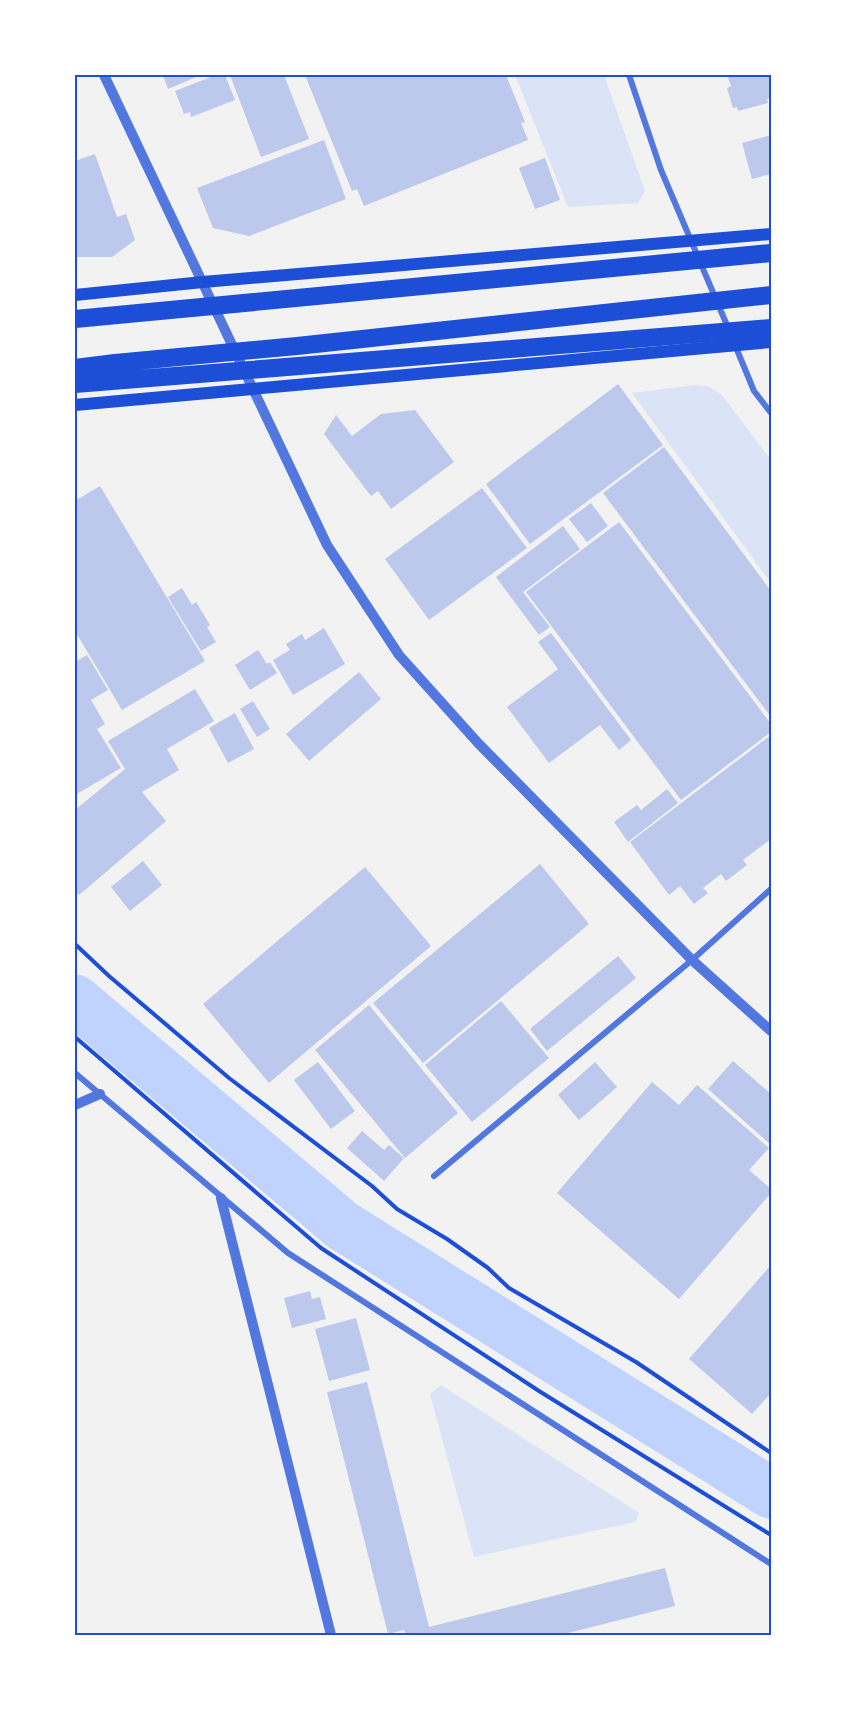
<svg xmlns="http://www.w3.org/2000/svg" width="846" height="1710" font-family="Ubuntu,sans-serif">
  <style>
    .green { fill: #dbe4f7 }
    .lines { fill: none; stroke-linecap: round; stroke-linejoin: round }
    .river { stroke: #bfd3fe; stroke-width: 51 }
    .building { fill: #bdc9ec }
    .path { stroke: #1d4ed8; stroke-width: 4 }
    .minor { stroke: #5277de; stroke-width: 6 }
    .tertiary { stroke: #5277de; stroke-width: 10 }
    .secondary { stroke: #1d4ed8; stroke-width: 12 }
    .motorway { stroke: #1d4ed8; stroke-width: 18 }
    .neatline { fill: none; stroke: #1d4ed8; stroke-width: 2 }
  </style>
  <rect width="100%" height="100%" fill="#f2f2f2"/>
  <!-- green -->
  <path class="green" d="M515 75H604L645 191 638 203 568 207Z
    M694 385 708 386 722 395 771 460V583L632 393Z
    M441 1385 639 1513 635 1522 474 1557 430 1394Z"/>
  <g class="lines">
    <!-- river -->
    <path class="river" d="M75 1000 343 1226 771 1493"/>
  </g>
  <!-- building -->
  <path class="building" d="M163 75H201L168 89Z
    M216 75H225L235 100 191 117 190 112 184 114 175 91Z
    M230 75H284L309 139 261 157Z
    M305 75H506L525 122 521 123 528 140 364 206 357 189 352 191Z
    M727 75H769L771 97 767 99 768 103 738 111 737 107 733 108 727 88 731 86Z
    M771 135V174L752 179 742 143Z
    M324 140 346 199 249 236 213 228 197 188Z
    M95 154 117 217 126 214 135 240 112 257H75V161Z
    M545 158 560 200 535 209 519 168Z
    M618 384 663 445 530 544 486 484Z
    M415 410 454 462 391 509 378 491 371 496 324 434 336 415 352 436 381 414Z
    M664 447 771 591V717L603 493Z
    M100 486 205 661 122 710 75 631V501Z
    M482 488 527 548 429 620 385 559Z
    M591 503 608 526 587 542 569 519Z
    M619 522 771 724V732L681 800 526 592Z
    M563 526 580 549 523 592 550 627 539 635 496 577Z
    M182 588 192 605 196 602 210 625 207 627 216 642 201 651 168 597Z
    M324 628 345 664 293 695 273 660 290 650 286 644 302 634 305 640Z
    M551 633 631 740 619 750 600 725 549 763 507 707 558 669 538 642Z
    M258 650 267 664 270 662 277 673 250 690 235 665Z
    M87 655 108 690 91 700 105 724 97 729 121 768 75 795V662Z
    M359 672 381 699 309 761 286 734Z
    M195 689 214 721 167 749 179 770 142 792 166 821 79 895 75 890V810L125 769 108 741Z
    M253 701 270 729 257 737 240 709Z
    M235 713 254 749 228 763 209 728Z
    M771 735V839L743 860 747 865 726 881 721 874 703 888 708 893 694 904 680 886 669 895 630 842Z
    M667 789 678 803 628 842 614 822 637 805 641 810Z
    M143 861 162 885 130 911 111 887Z
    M540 864 589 924 423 1063 373 1003Z
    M365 867 431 946 269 1083 203 1004Z
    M618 956 636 978 547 1051 530 1029Z
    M501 1001 549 1058 472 1122 425 1065Z
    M369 1005 458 1113 405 1158 315 1050Z
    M733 1061 771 1094V1145L708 1089Z
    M318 1062 355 1111 331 1129 294 1080Z
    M595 1062 617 1087 579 1120 558 1095Z
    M652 1082 679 1105 697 1085 769 1148 749 1170 771 1189V1193L679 1299 557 1193Z
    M362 1131 384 1150 389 1145 404 1158 384 1181 347 1148Z
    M771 1265V1393L752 1414 689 1359Z
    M310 1291 312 1299 320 1297 326 1319 292 1328 284 1298Z
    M356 1318 370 1370 329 1381 315 1329Z
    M367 1382 429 1627 665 1568 675 1606 560 1635H406L404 1630 388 1634 327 1392Z"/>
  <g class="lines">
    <!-- path -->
    <path class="path" d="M75 944 109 976 229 1078 372 1186 397 1209 447 1239 488 1268 509 1288 636 1362 771 1453
      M75 1037 321 1248 539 1391 771 1535"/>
    <!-- minor -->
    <path class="minor" d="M629 75 661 170 729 330
      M735 345 754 391 771 413
      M75 1073 288 1253 771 1564
      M434 1176 692 960 771 889"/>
    <!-- tertiary -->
    <path class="tertiary" d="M104 75 327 545 399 655 478 743 692 960 771 1031
      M75 1105 100 1094
      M221 1198 331 1635"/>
    <!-- secondary -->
    <path class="secondary" d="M75 295 203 282 771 234
      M75 405 771 342"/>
    <!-- motorway -->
    <path class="motorway" d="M75 319 771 253
      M75 368 115 363 297 346 771 295
      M75 384 771 328"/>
  </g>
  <!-- border -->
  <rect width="846" height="1710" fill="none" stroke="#ffffff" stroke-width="153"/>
  <rect x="76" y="76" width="694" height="1558" class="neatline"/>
</svg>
